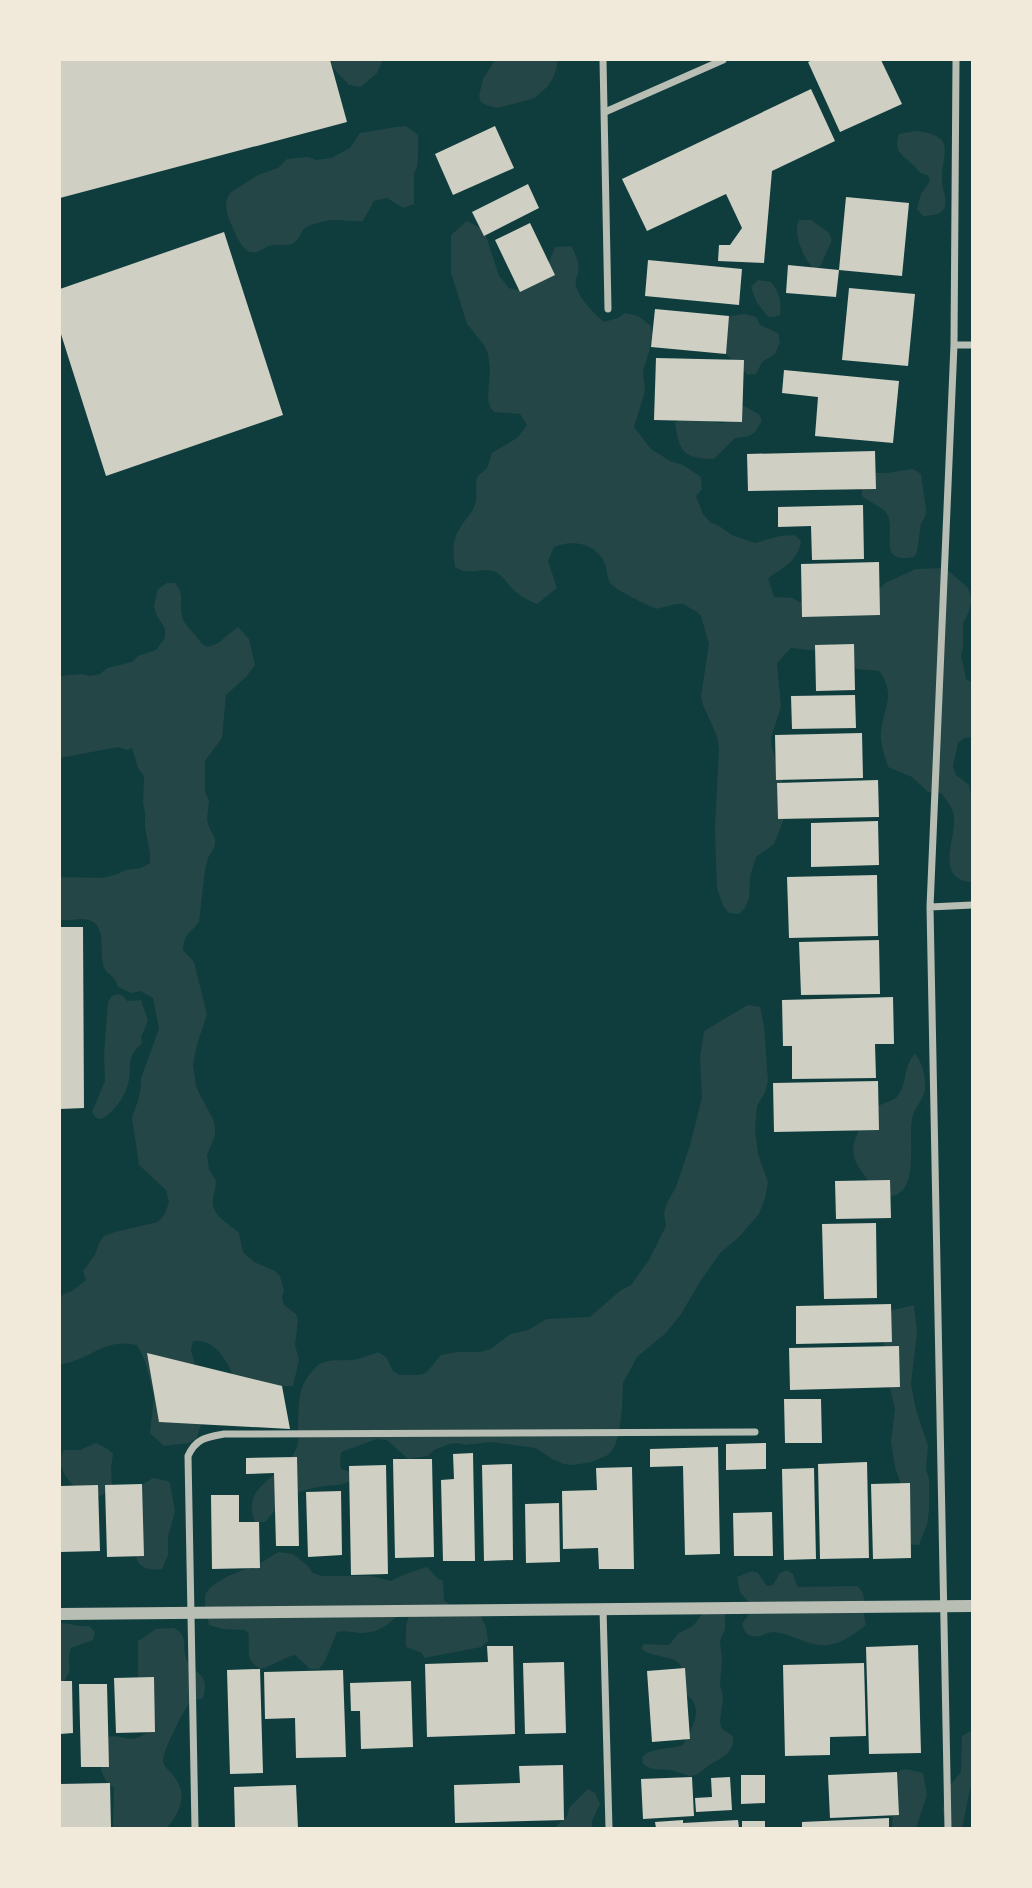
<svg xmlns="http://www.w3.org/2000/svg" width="1032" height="1888" font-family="'Open Sans',sans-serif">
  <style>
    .green { fill: #244646 }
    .building { fill: #cfcfc3 }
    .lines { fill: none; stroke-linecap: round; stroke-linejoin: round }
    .minor { stroke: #b8beb3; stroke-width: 7 }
    .tertiary { stroke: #b8beb3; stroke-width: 12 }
  </style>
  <rect width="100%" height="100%" fill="#0f3d3e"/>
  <!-- green -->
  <path class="green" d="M329 60H383L377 73 361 87 349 85 334 69Z
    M495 60H557V67L553 78 548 86 536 97 532 99 497 108 486 105 481 102 479 96 483 79Z
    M406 126 418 135V155L417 167 414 173V204L403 208 387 198 374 201 363 221C353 222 345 220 335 220 328 220 321 222 314 224 300 227 303 235 295 242 290 247 280 244 274 245 267 245 265 249 259 251 244 259 236 234 231 224 227 213 223 204 230 193L258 175 278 168 287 159 308 157 316 160 331 158 350 148 360 133C376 131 390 127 406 126Z
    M916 131C960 136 940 155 942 183 943 192 949 202 943 210 938 216 930 215 923 216L917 209 921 194 930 181 928 175C920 174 919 171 913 165 902 155 893 151 899 134Z
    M799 220H811L829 233 832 240 821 265 815 270C804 260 792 233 799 220Z
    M467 221 484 230 499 276 509 288 516 290 524 288 548 264 555 247 571 246C576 254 580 264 578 273 578 275 576 277 576 279 573 294 594 313 604 322L618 318 625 313 638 316 651 326 652 334 649 352 643 371 645 391 634 427 651 449 670 461 683 465 701 477 702 489 696 496 703 514 710 522 719 526 732 535 755 543 780 536 794 535 801 541C799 560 782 569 768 578L774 597 792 598 800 602H809L875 592 887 582 916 569 945 568 967 587 970 593 972 602 967 616 963 623V648L961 655 966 679 972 683V737L964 738 958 743 953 766 956 775 969 785 972 799V882C931 879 960 833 953 812 951 805 945 798 941 793L928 792 912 777 888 767C885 756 880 744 881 732 883 708 897 694 879 671L857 669 841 653 791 648 777 663 781 707 771 738 772 748 781 779 787 788 785 816 774 844 756 857 750 877 749 898 745 908 739 914 729 913 723 906 717 888 715 830 719 749 717 736 703 705 701 696 709 644 701 616 697 612 683 604H676L656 609C644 603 621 593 612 585 606 579 608 571 605 564 597 543 572 539 554 547L548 561 557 588 537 604C530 601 523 598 517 593 509 587 503 574 493 571 479 567 470 577 455 567 452 545 452 538 466 519 470 515 473 510 475 505 478 497 475 486 477 477L487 468 492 453 517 438 527 425 520 414 494 412 490 407 488 399 490 368 488 354 484 345 467 324 451 273V235Z
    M758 280 771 282C779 291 782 303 780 315L774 317H768L756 301 751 287Z
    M745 314 756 317 760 325 778 333 780 342 775 354 762 362 756 374 748 375 726 354 721 325 730 316Z
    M742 405 759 414 762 421 755 432 749 436 735 438 714 459C683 458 680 453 675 423 693 408 713 428 726 422 732 420 738 410 742 405Z
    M913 469 921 474 926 510 925 517 921 523 917 552 914 557C877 564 895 534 888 516 884 506 869 503 862 496V489L874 473H887Z
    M167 583H175C185 594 179 603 182 616 184 624 191 630 196 636 201 642 201 645 208 647L218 643 238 627 249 639 255 665 246 677 226 695 222 738 205 761V792L209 800 207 820 209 827 215 839V846L208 858 205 870 199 922C190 934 184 933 183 950L194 962 207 1014 197 1045 193 1064 196 1087 213 1119 215 1126V1135L207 1155 209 1169 216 1181C216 1188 214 1193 213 1198 210 1216 229 1223 239 1233L243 1252 254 1262 275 1271 280 1276 284 1291 282 1297 284 1305 296 1314 298 1321 295 1345 299 1360 293 1386 239 1387C228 1367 221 1339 193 1341L191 1350 197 1372 203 1417 197 1438 189 1443 164 1446 150 1433 154 1396 145 1361 137 1345C103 1337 90 1361 60 1364V1298L64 1294 72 1291 86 1280 83 1271 95 1255 99 1243 104 1236 115 1232 158 1222 165 1214 169 1202 166 1190 139 1165 132 1117 138 1101 141 1087V1078L159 1029 153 998 140 991 132 993 118 987C115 974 105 975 103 964 99 947 108 920 82 919 75 919 67 921 60 920V877L102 878 118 874 125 870 141 868 150 863V853L145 827V812L143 804 144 776 138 768 132 748 127 750 118 747 60 758V676L82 674 90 676 100 674 107 668 132 662 138 656 156 650 165 638V629L156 614 154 606 158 589Z
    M118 994 123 996 127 1001 141 1000 148 1021 141 1037 142 1043C124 1059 133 1066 128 1084 125 1097 113 1113 102 1119L96 1118 92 1112 105 1081 104 1055 108 1002 112 996Z
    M748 1005 760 1007 764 1026 768 1081 765 1092 757 1106 755 1130 758 1154 768 1182 765 1198 759 1214 739 1237 721 1252 701 1280 681 1314 666 1333 637 1357 623 1383 622 1409 619 1431 615 1446 608 1455 592 1462 573 1465 564 1464 552 1459 536 1448 492 1442 465 1445 458 1443 449 1444 434 1450 428 1456 408 1459 387 1440 377 1439 341 1452 340 1460 341 1469 349 1472 351 1480C342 1486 335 1485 324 1486 290 1492 287 1497 265 1522H255C240 1486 280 1479 294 1453 300 1443 298 1437 298 1427 299 1402 297 1386 316 1367 325 1358 340 1361 352 1360 361 1359 370 1355 378 1352L386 1357 393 1371 400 1375H419L426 1373 441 1355 457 1352H480L491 1349 510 1334 528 1330 547 1319 590 1317 621 1290 631 1285 649 1260 666 1226 664 1213 668 1201 676 1187 690 1145 702 1098 700 1058 704 1031Z
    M915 1054C923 1063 926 1078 925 1090 923 1099 916 1106 913 1115 907 1134 919 1182 898 1194 892 1198 883 1194 876 1194 872 1183 864 1176 858 1166 845 1146 862 1122 876 1108 883 1101 894 1103 899 1094 907 1082 904 1064 915 1054Z
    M914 1305 917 1332 911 1384 916 1410 928 1446 926 1469 929 1479V1510L927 1524 919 1545 904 1544V1493L895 1467 891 1442 895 1409 882 1354 889 1311Z
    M96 1443 108 1449 113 1454 111 1469 112 1485C108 1489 105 1495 99 1496 79 1498 51 1469 64 1450H80Z
    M153 1478 167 1481 170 1483 175 1511 168 1537V1555L162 1569C130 1573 134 1549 136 1526 137 1513 139 1500 140 1486Z
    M279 1552 293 1554 308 1566 313 1573 322 1576H372L391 1581 408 1573 427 1567 438 1579 443 1581 444 1601 456 1608 480 1615 486 1627 488 1641 481 1647 476 1648 424 1658 422 1653 406 1647V1626L409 1616 402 1612C390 1623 378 1634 360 1633 352 1632 345 1630 337 1632L325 1661 319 1669H310L295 1655C282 1658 273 1666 260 1669 243 1659 251 1649 248 1632L244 1630 223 1629 209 1625C208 1617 204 1606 205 1597 207 1581 247 1569 260 1563 267 1560 272 1555 279 1552Z
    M787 1570 793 1574 795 1581 798 1587 857 1586C865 1593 864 1598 864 1607 863 1613 865 1619 866 1625 855 1633 846 1641 833 1644 812 1650 795 1634 774 1632 766 1632 760 1638 752 1636 745 1634 744 1630 742 1624L753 1608 740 1592 737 1577 752 1571 758 1573 767 1586 773 1585 780 1573Z
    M725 1606V1629L720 1641 722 1660 720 1685 723 1697 720 1722 722 1729 733 1736C735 1752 722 1758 711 1764 704 1768 700 1775 691 1776 684 1776 677 1770 669 1770 659 1769 652 1771 643 1764L642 1757C652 1747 669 1750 683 1745 691 1731 706 1706 686 1695 683 1686 684 1675 681 1666 676 1654 651 1659 641 1648L644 1644 669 1645 679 1633 693 1626 707 1608Z
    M60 1623C70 1623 78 1627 89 1626L95 1632 93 1640 71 1648C64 1666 78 1665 60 1686Z
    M174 1628C190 1637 181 1645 186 1658 192 1675 211 1671 203 1698 198 1699 191 1701 188 1705 183 1711 162 1754 163 1760 163 1766 169 1770 172 1774 189 1794 181 1810 167 1828H113L114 1788 106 1781 101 1770 106 1737C127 1733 128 1747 149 1731L138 1686V1641L156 1629Z
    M972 1730V1780L962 1828H952C936 1809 946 1811 944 1792L961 1772 962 1736Z
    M906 1769 923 1773 927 1795 916 1828H892L894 1775 901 1770Z
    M588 1789 595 1793 600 1804 592 1821V1828H554L567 1816 569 1808Z"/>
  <!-- building -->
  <path class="building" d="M60 60H330L347 122 60 198Z
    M813 60H881L902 104 840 132 808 62Z
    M811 89 835 141 772 171 764 263 718 261 719 245H730L742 228 726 194 647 231 622 179Z
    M495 126 514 168 453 195 435 154Z
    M528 184 539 208 484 236 472 212Z
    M846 197 909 203 902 276 839 270 836 297 786 293 788 265 839 270Z
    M530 223 555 275 520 292 495 240Z
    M224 232 283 415 106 476 60 331V289Z
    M648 260 742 269 739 305 645 296Z
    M849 288 915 294 908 366 842 360Z
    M655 309 729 316 726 354 651 347Z
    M656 358 744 360 742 422 654 420Z
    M784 370 899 381 893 443 815 436 818 397 782 393Z
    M875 451 876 489 748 491 747 454Z
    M863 505 864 559 812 560 811 526 778 527V507Z
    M879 562 880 615 802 617 801 564Z
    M854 644 855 690 816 691 815 645Z
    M855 695 856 728 792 729 791 696Z
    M862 733 863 778 776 780 775 735Z
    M878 780 879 817 778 819 777 783Z
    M878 821 879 865 811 867V823Z
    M877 875 878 936 789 938 787 877Z
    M60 927H83L84 1108 60 1109Z
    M879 940 880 994 801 995 799 942Z
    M893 997 894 1044H875L876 1078 792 1079V1046H783L782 1000Z
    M878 1081 879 1130 774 1132 773 1083Z
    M890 1180 891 1218 836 1219 835 1181Z
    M876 1223 877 1298 824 1299 822 1224Z
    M891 1304 892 1342 796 1344V1306Z
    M899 1346 900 1387 790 1390 789 1348Z
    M147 1353 282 1386 290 1429 159 1422Z
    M784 1399H821L822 1443H785Z
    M766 1443V1469L726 1470V1444Z
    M718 1447 720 1554 685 1555 683 1466 650 1467V1449Z
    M473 1453 475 1561H443L441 1480 454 1479 453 1454Z
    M297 1457 299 1546H276L274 1473 246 1474V1458Z
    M393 1459H432L434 1557 395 1558Z
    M867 1462 869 1558 820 1559 818 1464Z
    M512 1464 513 1560 484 1561 482 1465Z
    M386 1465 388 1574 351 1575 349 1466Z
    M632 1467 634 1569H599L598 1548 563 1549 562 1491 597 1490 596 1468Z
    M814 1468 816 1559 784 1560 782 1469Z
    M910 1483 911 1558 873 1559 871 1484Z
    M142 1484 144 1556 107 1557 105 1485Z
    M98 1485 100 1551 60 1552V1486Z
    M341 1491 342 1555 308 1557 306 1492Z
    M211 1495H239V1522H259L260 1568 212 1569Z
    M559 1503 560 1562 526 1563 525 1504Z
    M772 1512 773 1556H734L733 1513Z
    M918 1645 921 1753 869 1754 866 1647Z
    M487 1646H513L515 1734 427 1737 425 1664 488 1662Z
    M564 1662 566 1733 525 1734 523 1663Z
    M864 1663 866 1736 830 1737V1755L785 1756 783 1665Z
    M685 1668 690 1739 652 1742 647 1671Z
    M260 1669 263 1773 230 1774 227 1670Z
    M343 1670 346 1757 296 1758 295 1718 265 1719 264 1672Z
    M154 1677 155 1732 116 1733 114 1678Z
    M60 1681H72L73 1733 60 1734Z
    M411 1681 413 1747 361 1749 360 1711H351L350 1683Z
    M79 1684H107L109 1767H81Z
    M563 1765 564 1820 455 1823 454 1785 520 1783 519 1766Z
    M897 1772 899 1815 830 1818 828 1775Z
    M741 1775H765V1803L741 1804Z
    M692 1777 694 1816 643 1819 641 1779Z
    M730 1777 732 1810 696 1812 695 1798 712 1797 711 1778Z
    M110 1783 111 1828H60V1784Z
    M296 1785 298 1828H235L234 1787Z
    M889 1818V1828H802V1822Z
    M683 1820V1823L738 1820 739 1828H656L655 1822Z
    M742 1821H765V1828H742Z"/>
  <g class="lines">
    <!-- minor -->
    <path class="minor" d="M603 60 608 309
      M605 112 723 60
      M954 345H972
      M930 907 972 905
      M603 1609 609 1828
      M195 1828 188 1456C196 1438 207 1437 224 1434L755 1432
      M948 1828 930 907 954 345 956 60"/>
    <!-- tertiary -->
    <path class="tertiary" d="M60 1614 972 1606"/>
  </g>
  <!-- border -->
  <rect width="1032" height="1888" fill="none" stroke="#f1e9da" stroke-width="122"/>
</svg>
